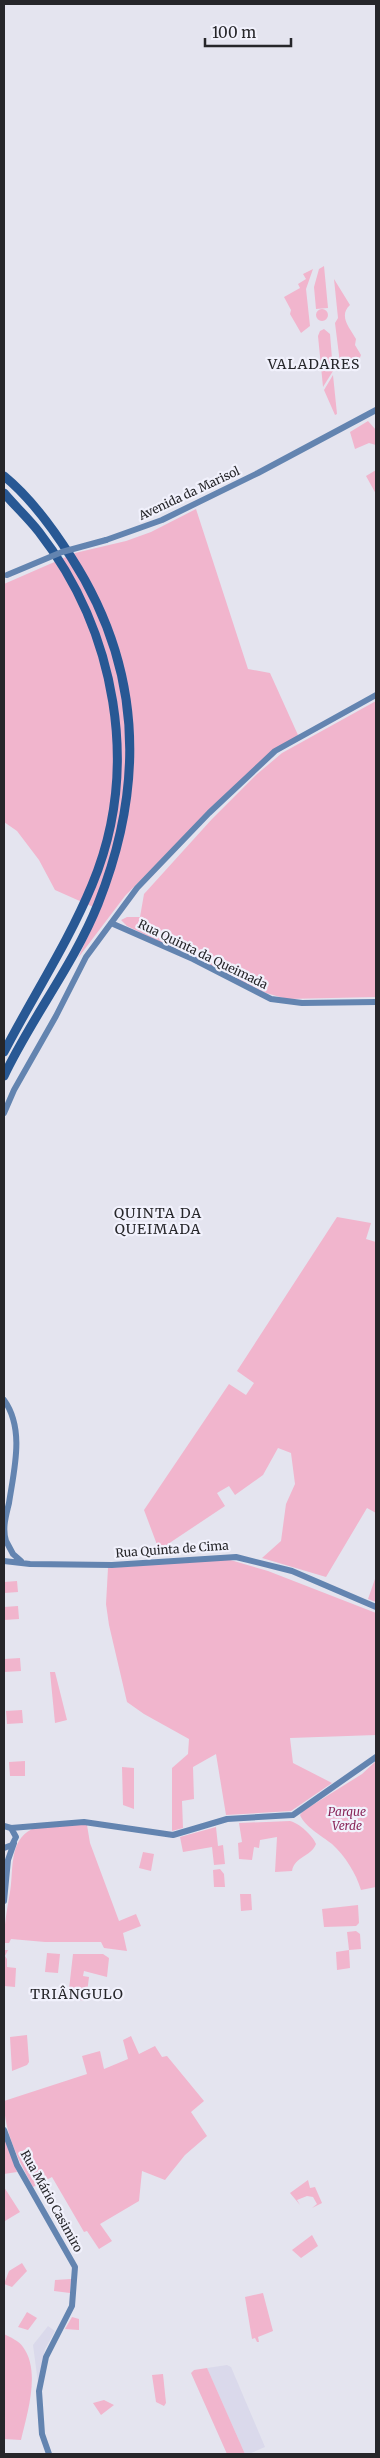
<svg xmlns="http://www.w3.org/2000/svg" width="380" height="2458" font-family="Merriweather,serif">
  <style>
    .built { fill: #dad9eb }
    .green { fill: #f1b5cd }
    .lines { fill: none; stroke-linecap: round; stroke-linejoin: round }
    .secondary { stroke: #6384b0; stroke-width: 6 }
    .highway { stroke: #285894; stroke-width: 9 }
    .secondary-bridge { stroke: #6384b0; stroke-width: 6 }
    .labels { text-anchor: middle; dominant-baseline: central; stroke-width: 4.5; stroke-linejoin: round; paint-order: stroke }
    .street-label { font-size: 12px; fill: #26262a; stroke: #f1f1fc }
    .park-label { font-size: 12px; font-style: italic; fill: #8a275a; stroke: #f1f1fc }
    .neighbourhood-label { font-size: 14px; letter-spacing: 1px; fill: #26262a; stroke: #f1f1fc }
  </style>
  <rect width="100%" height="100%" fill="#e4e4ef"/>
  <!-- built -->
  <path class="built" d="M48 2326 55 2331 45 2349 38 2383 33 2345Z
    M227 2365 231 2367 265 2447 249 2454H245L207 2368Z"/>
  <!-- green -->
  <path class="green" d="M324 266 328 308 316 309 314 287 319 269Z
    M313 269 306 289 310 326 301 333 290 314 291 310 284 297 300 288 298 284 306 279 303 274Z
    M334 279 350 305C338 316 350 328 356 339L355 345 361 355 359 360 341 371 335 323 338 318Z
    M316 315a6 6 0 1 1 12 0a6 6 0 1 1-12 0Z
    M324 329 330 334 333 371 323 387 318 336 320 331Z
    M333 375 337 414 335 415 324 390Z
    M368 421 376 430V445L369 443 355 449 350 432Z
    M376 470V494L366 476Z
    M196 509 248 669 270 673 298 735 215 804 125 896 78 958 100 910 55 890 39 860 17 831 4 822V584L75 553 126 541 151 532Z
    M376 701V997L287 999 266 993 127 926 121 920 127 917H140L144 894 212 819 256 775 282 753Z
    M337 1217 371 1223 366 1239 376 1242V1513L367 1508 326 1577 262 1558 281 1541 286 1504 295 1484 291 1453 278 1448 263 1475 235 1495 229 1486 217 1493 225 1506 159 1550 144 1510 229 1384 246 1395 254 1383 237 1371Z
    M227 1559 268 1571 376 1613V1735L290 1738 293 1763 332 1783 291 1811 226 1815 216 1754 193 1767 194 1799 182 1801 183 1828 172 1831V1768L188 1754 189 1739 144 1714 127 1702 109 1625 106 1604 108 1568Z
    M376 1576V1602L368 1599Z
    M17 1581 18 1592 4 1593V1582Z
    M18 1606 19 1619 4 1620V1607Z
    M20 1658 21 1671 4 1672V1659Z
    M50 1672H55L67 1720 55 1723Z
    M22 1710 23 1723 7 1724 6 1711Z
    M25 1761V1776H10L9 1762Z
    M376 1761V1887L361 1890C356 1873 345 1856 332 1844 322 1836 304 1826 300 1815L303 1811 362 1774Z
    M122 1767 134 1768V1809L123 1805Z
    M290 1821C299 1823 313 1836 316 1844 311 1857 295 1856 292 1871L275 1872 277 1837 260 1840 259 1848 254 1847 252 1860 239 1859 238 1843 242 1842 239 1823Z
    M79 1824 87 1825 90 1843 119 1921 136 1914 141 1926 123 1933 127 1951 104 1948 101 1942H45L11 1939 9 1943H4C4 1925 7 1910 10 1892 14 1871 8 1841 32 1829 45 1824 65 1825 79 1824Z
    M216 1827 218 1846 223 1845 225 1864 214 1865 212 1847 183 1852 180 1837Z
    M143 1852 154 1854 151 1871 139 1868Z
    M220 1869 224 1874 225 1887H214L213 1870Z
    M240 1894H251L252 1910 241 1911Z
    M358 1905 359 1923 356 1926 324 1927 322 1909Z
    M356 1931 360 1934 361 1949 349 1950 350 1968 337 1970 336 1952 349 1950 347 1932Z
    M4 1950H8L5 1956 7 1959V1967L16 1968 15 1987 4 1986Z
    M47 1953 60 1954 58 1973 45 1972Z
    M73 1954H103L109 1958 107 1977 84 1971 83 1976 89 1977 86 2001 68 1998Z
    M27 2035 29 2062 27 2065 12 2071 10 2037Z
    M131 2036 139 2054 155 2046 162 2057 167 2056 204 2101 191 2112 207 2136 185 2155 165 2180 142 2171 139 2201 100 2224 112 2241 99 2249 87 2231 84 2232 52 2177 33 2187C18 2159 4 2132 4 2101L87 2074 82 2056 100 2051 104 2069 128 2059 123 2040Z
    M4 2135 17 2172 4 2174Z
    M308 2180 310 2188 315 2187 322 2203 312 2208 317 2204 313 2197 307 2196 297 2200 300 2205 290 2193Z
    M4 2187 20 2212 5 2221 4 2219Z
    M312 2235 318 2246 301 2258 292 2250Z
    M22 2263 27 2271 12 2287 4 2284 9 2271Z
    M71 2279 70 2293 54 2291 55 2280Z
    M263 2293 273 2331 258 2337 259 2342H257L255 2338 252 2339 245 2297Z
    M27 2312 37 2318 28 2330 18 2327Z
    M72 2317 79 2319V2330L65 2329Z
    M4 2334C10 2337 19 2341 23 2347 41 2371 27 2414 21 2440L4 2439Z
    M207 2368 208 2370 245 2454H227L191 2373 194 2370Z
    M163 2374 166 2403 164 2406 156 2402 152 2375Z
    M104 2400 114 2405 101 2415 93 2403Z"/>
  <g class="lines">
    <!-- secondary -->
    <path class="secondary" d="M106 540 162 520 258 473 376 410
      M111 923 193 959 271 999 302 1003 376 1002
      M4 1113 14 1090 56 1016 86 957 137 888 209 813 275 751 376 695
      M4 1400C25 1429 14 1470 9 1503 6 1516 2 1528 6 1541
      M5 1539 13 1554 21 1561
      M4 1561 30 1564 112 1565 236 1557 292 1571 376 1607
      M4 1826 11 1828 16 1837 12 1845 4 1848
      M11 1828 84 1822 173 1835 227 1819 293 1815 376 1757
      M4 1901 8 1860 14 1843
      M4 2130 17 2165 75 2267 72 2306 46 2357 39 2391 42 2434 49 2454"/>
    <!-- highway -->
    <path class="highway" d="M4 476C31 498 52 527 71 557 142 667 146 783 98 904 74 964 32 1017 4 1076
      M4 493C15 506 28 518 39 532 116 631 141 768 92 885 68 943 33 996 4 1052"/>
    <!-- secondary-bridge -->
    <path class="secondary-bridge" d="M7 575 62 552 106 540"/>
  </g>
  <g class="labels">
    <!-- street labels -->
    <g class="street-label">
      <text transform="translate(189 493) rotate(-25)">Avenida da Marisol</text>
      <text transform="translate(203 954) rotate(26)">Rua Quinta da Queimada</text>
      <text transform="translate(172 1549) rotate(-4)">Rua Quinta de Cima</text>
      <text transform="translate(52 2201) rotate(61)">Rua Mário Casimiro</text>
    </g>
    <!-- park labels -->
    <g class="park-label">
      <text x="347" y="1811">Parque<tspan x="347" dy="14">Verde</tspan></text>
    </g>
    <!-- neighbourhood labels -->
    <g class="neighbourhood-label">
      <text x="314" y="364">VALADARES</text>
      <text x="158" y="1213">QUINTA DA<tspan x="158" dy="16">QUEIMADA</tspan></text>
      <text x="77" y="1994">TRIÂNGULO</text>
    </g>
  </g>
  <!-- border -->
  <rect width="380" height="2458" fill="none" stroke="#26262a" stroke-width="10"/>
  <!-- scale -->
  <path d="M205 38v8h86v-8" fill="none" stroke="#26262a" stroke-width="2.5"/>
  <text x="212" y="38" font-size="15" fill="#26262a" stroke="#f1f1fc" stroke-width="4" paint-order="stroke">100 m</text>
</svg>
